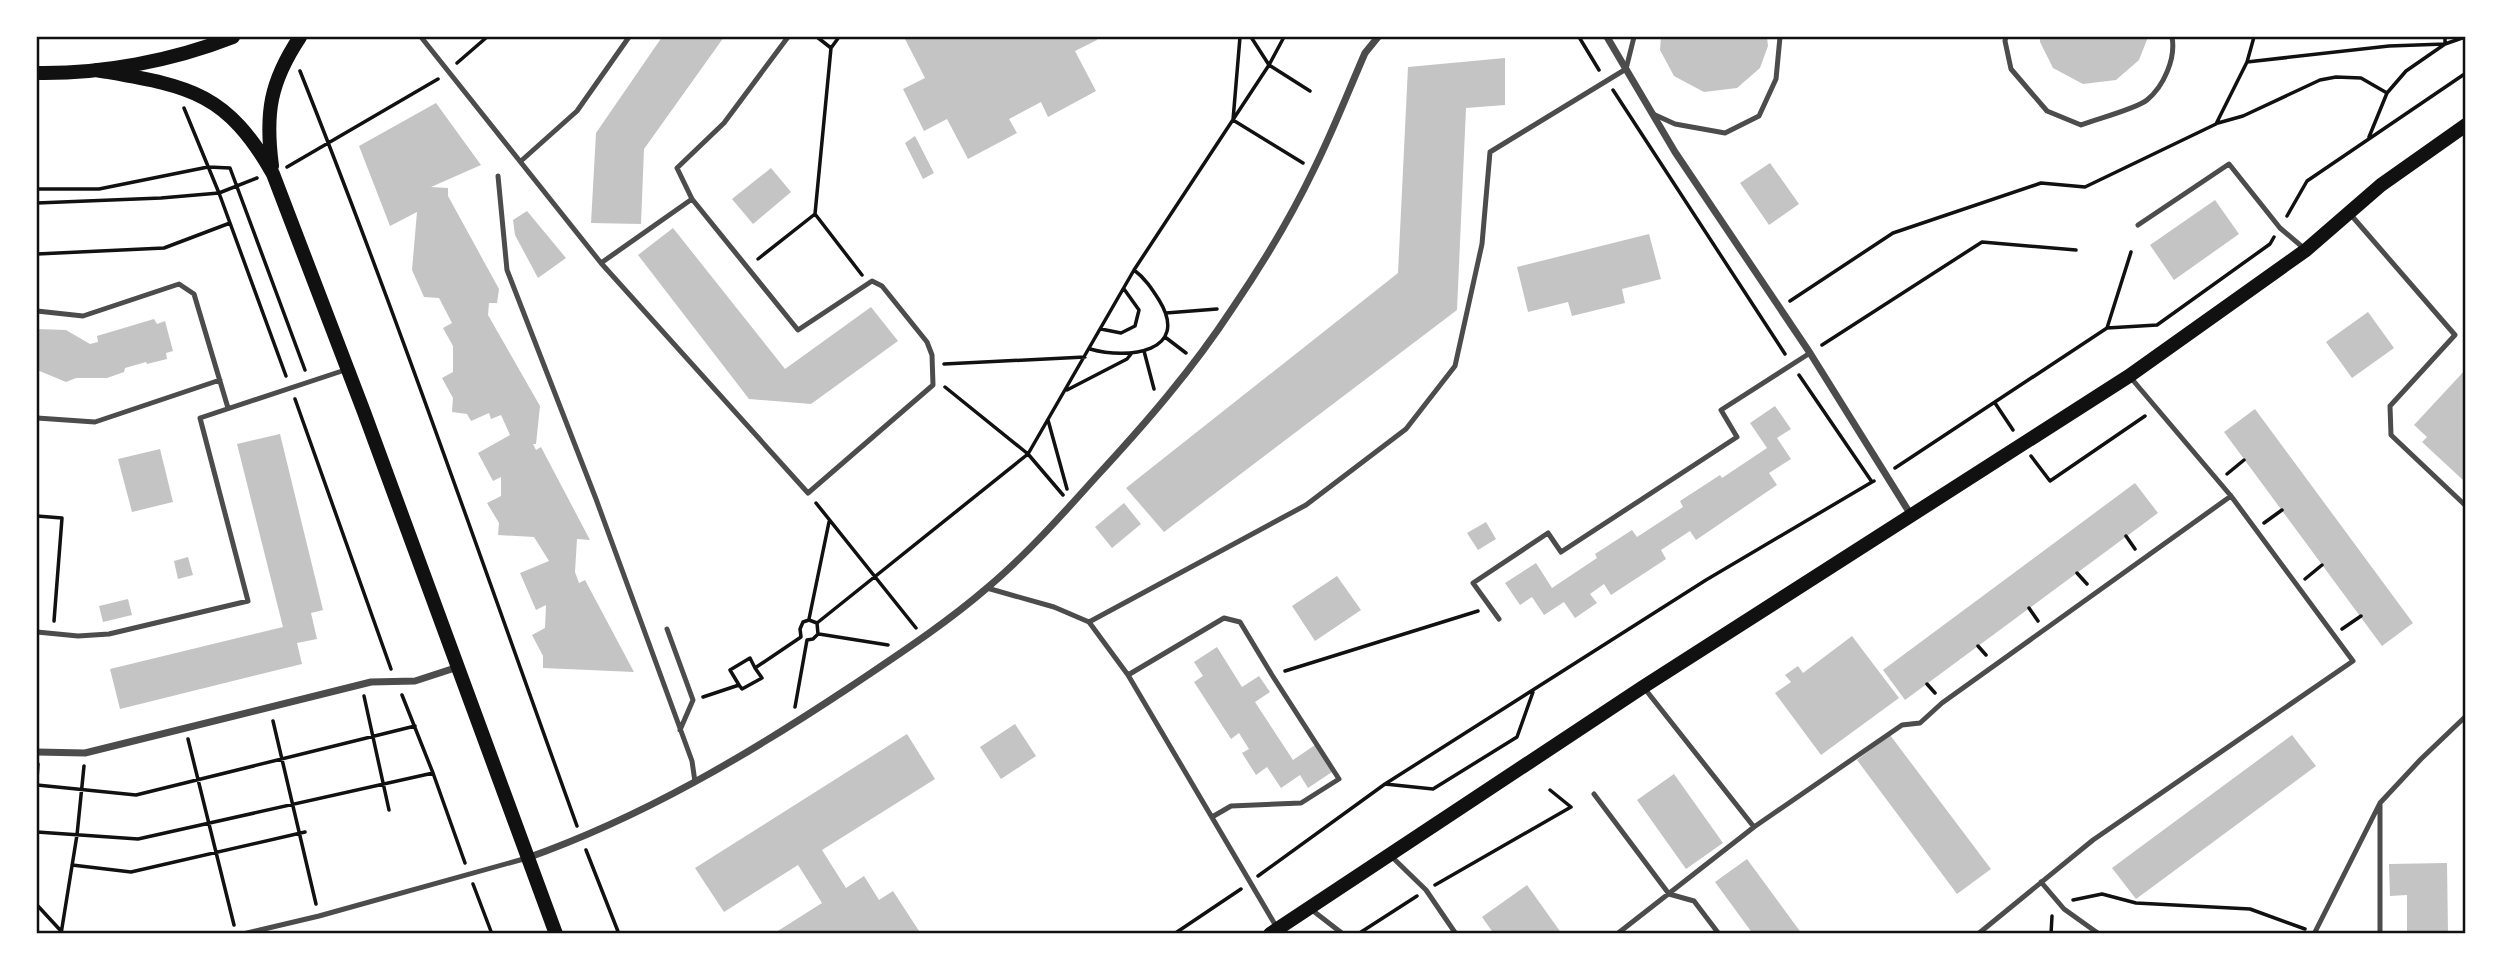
<svg xmlns="http://www.w3.org/2000/svg" width="2503" height="971" font-family="Barlow,sans-serif">
  <style>
    .building { fill: #c4c4c4 }
    .lines { fill: none; stroke-linecap: round; stroke-linejoin: round }
    .path { stroke: #111; stroke-width: 3.5 }
    .service { stroke: #4c4c4c; stroke-width: 5 }
    .minor { stroke: #4c4c4c; stroke-width: 7 }
    .secondary { stroke: #111; stroke-width: 14 }
    .neatline { fill: none; stroke: #111; stroke-width: 2.5 }
  </style>
  <rect width="100%" height="100%" fill="#fff"/>
  <!-- building -->
  <path class="building" d="M662 37H724L644 149 641 224 591 223 596 133Z
    M909 37H1096L1097 40 1075 51 1096 91 1048 117 1041 102 1009 119 1017 133 968 159 947 119 924 131 903 89 925 78 905 39Z
    M1661 37H1767L1768 46 1760 68 1737 88 1704 92 1674 76 1660 50Z
    M2040 37H2148L2139 60 2116 80 2083 84 2053 68 2040 42Z
    M1505 58V105L1466 108 1457 310 1164 532 1126 488 1398 273 1408 67Z
    M436 103 481 165 431 187 448 188V196L499 289 497 303H489L488 315 540 406 536 444H533L536 450 541 447 590 540 577 539 575 572 579 583 585 580 634 672 543 668V656L532 635 545 628 546 605 536 610 520 573 549 561 534 537 498 535 499 523 487 503 501 496V477L493 481 478 453 510 435 501 415 491 419 489 413 471 421 467 414 452 412 453 398 442 378 453 372V346L443 328 452 323 439 298 424 297 412 270 417 212 390 226 359 146Z
    M915 136 934 173 923 179 905 143Z
    M1770 163 1799 204 1769 225 1740 183Z
    M771 168 791 192 753 224 732 199Z
    M2215 200 2239 234 2174 280 2150 245Z
    M527 211 566 258 538 278 515 235 513 220Z
    M673 228 785 369 871 307 898 341 811 404 749 399 638 255Z
    M1649 234 1661 279 1622 289 1625 303 1572 316 1568 302 1528 312 1517 267Z
    M2368 312 2394 348 2352 378 2326 342Z
    M154 319 157 324 165 321 173 351 166 353 167 359 147 364 146 362 125 368 124 372 107 378H76L66 382 37 370V329L66 330 90 344 98 342 97 336Z
    M2466 369V479L2464 481 2422 442 2427 437 2414 425Z
    M1775 406 1791 429 1777 438 1791 459 1769 473 1777 485 1696 540 1690 531 1661 550 1666 559 1611 595 1604 584 1590 594 1597 603 1575 618 1564 602 1544 615 1532 597 1520 605 1505 583 1536 563 1552 588 1597 558 1595 554 1632 530 1637 537 1683 507 1680 501 1720 475 1722 478 1767 448 1750 423Z
    M2255 409 2413 623 2382 646 2224 432Z
    M280 434 323 610 311 613 317 639 297 643 302 664 120 709 110 669 283 627 237 444Z
    M160 449 173 502 132 512 118 459Z
    M2135 483 2158 513 1905 700 1883 670Z
    M1124 503 1141 524 1112 548 1095 527Z
    M1486 522 1496 539 1478 550 1467 533Z
    M188 557 193 575 178 579 174 561Z
    M1337 576 1361 610 1315 641 1292 606Z
    M128 599 132 615 103 622 99 606Z
    M1852 636 1899 698 1821 755 1775 693 1791 682 1785 675 1798 666 1803 673Z
    M1217 647 1242 687 1259 676 1270 692 1255 702 1293 760 1315 745 1332 772 1308 788 1300 775 1281 788 1267 767 1256 775 1242 753 1249 749 1239 733 1231 739 1194 682 1203 676 1194 662Z
    M1015 724 1036 756 1001 779 980 747Z
    M907 734 935 779 822 850 846 888 864 876 879 900 893 891 921 934H773L822 903 798 865 724 912 695 868Z
    M1890 735 1991 869 1957 894 1857 760Z
    M2292 735 2316 766 2136 899 2112 868Z
    M1674 774 1723 843 1686 869 1637 800Z
    M1747 859 1802 934H1753L1715 882Z
    M2447 863 2448 934H2407V895L2390 896 2389 864Z
    M1527 885 1562 934H1494L1482 917Z"/>
  <g class="lines">
    <!-- path -->
    <path class="path" d="M1240 37 1233 120 1303 163
      M1284 37 1269 65 1310 91
      M1579 37 1599 70
      M831 48 839 37
      M2247 62 2389 46 2445 44 2465 37
      M457 63 487 37
      M300 71C399 320 486 574 577 826
      M1613 90 1785 354
      M184 108 219 193 286 376
      M2218 123 2243 116 2320 80 2336 77 2361 78 2387 93
      M2369 137 2387 93 2406 71 2445 44V37
      M287 167 438 79
      M37 189H99L208 167 230 168 305 370
      M37 203 161 198 219 193 257 178
      M815 214 831 48 817 37
      M2287 216 2307 181 2466 73
      M37 254 164 248 230 223
      M758 259 815 214 862 275
      M1790 301 1893 233 2041 183 2085 187 2216 124 2247 62 2254 37
      M1166 313 1217 309
      M2107 328 2157 325 2270 244 2274 237
      M1101 329 1121 333 1135 326 1139 310 1124 289
      M1165 337 1186 353
      M1822 345 1982 242 2076 250
      M1090 349C1128 360 1191 352 1159 300 1152 289 1145 278 1134 270
      M1144 351 1154 389
      M944 364 1085 357
      M1799 375 1872 482 1874 481
      M945 387 1028 454 1063 495
      M1067 390 1127 359 1131 354
      M295 399 391 669
      M1995 403 2013 430
      M1048 420 1067 489
      M2031 456 2050 481 2145 416
      M1895 468 2107 328 2131 252
      M2227 474 2244 460
      M816 503 916 628
      M37 516 62 518 54 621
      M2264 523 2282 510
      M2126 536 2135 549
      M2077 573 2087 584
      M2305 579 2322 565
      M2029 608 2038 621
      M809 619 829 522
      M2342 629 2361 616
      M819 634 888 645
      M1978 646 1986 655
      M1285 671 1478 611
      M1927 684 1935 693
      M739 685 730 670 750 658 755 668
      M402 695 433 773
      M364 696 389 810
      M703 697 739 685 742 689 762 678 755 668 801 637 800 629 803 622 809 620 817 623 1028 454 1134 270 1269 65 1251 37
      M795 707 807 640 813 639 818 634 817 623
      M273 721 316 904
      M188 739 234 925
      M37 779 38 764
      M1385 784 1433 789 1517 737 1533 692
      M37 785 136 795 415 726
      M37 832 138 839 433 773 465 863
      M586 850 619 934
      M72 865 131 872 305 832
      M1258 876 1385 784 1706 580 1872 482
      M473 884 492 934
      M1435 885 1571 807 1550 790
      M2073 900 2102 894 2136 903 2250 909 2305 929
      M37 905 61 931
      M61 934 77 835 84 766
      M1174 934 1241 889
      M1358 934 1417 896
      M2051 934 2052 916"/>
    <!-- service -->
    <path class="service" d="M421 37 601 263 808 493 933 385 932 355 927 342 882 286 872 281 798 330 692 199 677 168 724 123 788 37
      M2006 37 2005 41 2011 69 2047 111 2081 125C2096 119 2136 109 2147 100 2164 86 2176 58 2172 37
      M1653 114 1675 124 1725 133 1759 116 1776 79 1780 37
      M521 161 577 111 629 37
      M498 176 507 270 596 499 692 761 695 782
      M2351 215 2455 335 2390 406 2391 435 2466 506
      M2138 225 2229 164 2280 228 2306 250
      M601 263 692 199
      M37 311 83 316 179 284 194 294 228 408
      M37 418 95 422 220 380
      M987 588 1054 607 1089 622 1128 675 1276 926
      M1499 619 1473 583 1548 533 1561 552 1737 437 1721 410 1810 353
      M1089 622 1306 505 1406 429 1455 366 1482 244 1490 152 1626 69 1634 37
      M667 629 693 700 680 730
      M37 632 78 636 109 634 248 601 200 418 345 370
      M1128 675 1224 618 1240 622 1272 675 1339 779 1301 803 1231 806 1212 817
      M1645 689 1754 827 1902 725 1920 723 1942 703 2231 496
      M1594 794 1669 894 1694 901 1719 934
      M1392 857 1426 890 1456 934
      M2041 882 2064 909 2099 934
      M1312 910 1343 934
      M243 934 319 916 527 858
      M1617 934 1754 827
      M1978 934 2093 840 2353 661 2231 496 2131 378
      M2314 934 2380 803 2421 759 2466 716
      M2380 934V804"/>
    <!-- minor -->
    <path class="minor" d="M1607 37 1675 152 1810 353 1911 515
      M37 752 85 753 371 682 415 681 458 667
      M527 858C643 817 749 754 850 687 896 656 944 625 987 588 1026 555 1062 515 1096 477 1145 424 1192 370 1232 309 1262 265 1291 217 1314 169 1333 131 1348 92 1365 53L1378 37"/>
    <!-- secondary -->
    <path class="secondary" d="M96 70C186 86 225 89 273 174L364 412 556 934
      M37 73C102 74 172 61 233 37
      M272 166C265 113 270 82 300 37
      M1270 934 1643 687 2129 376 2306 250 2381 185 2466 125"/>
  </g>
  <!-- border -->
  <rect width="2503" height="971" fill="none" stroke="#ffffff" stroke-width="77"/>
  <rect x="38" y="38" width="2426" height="894" class="neatline"/>
</svg>
